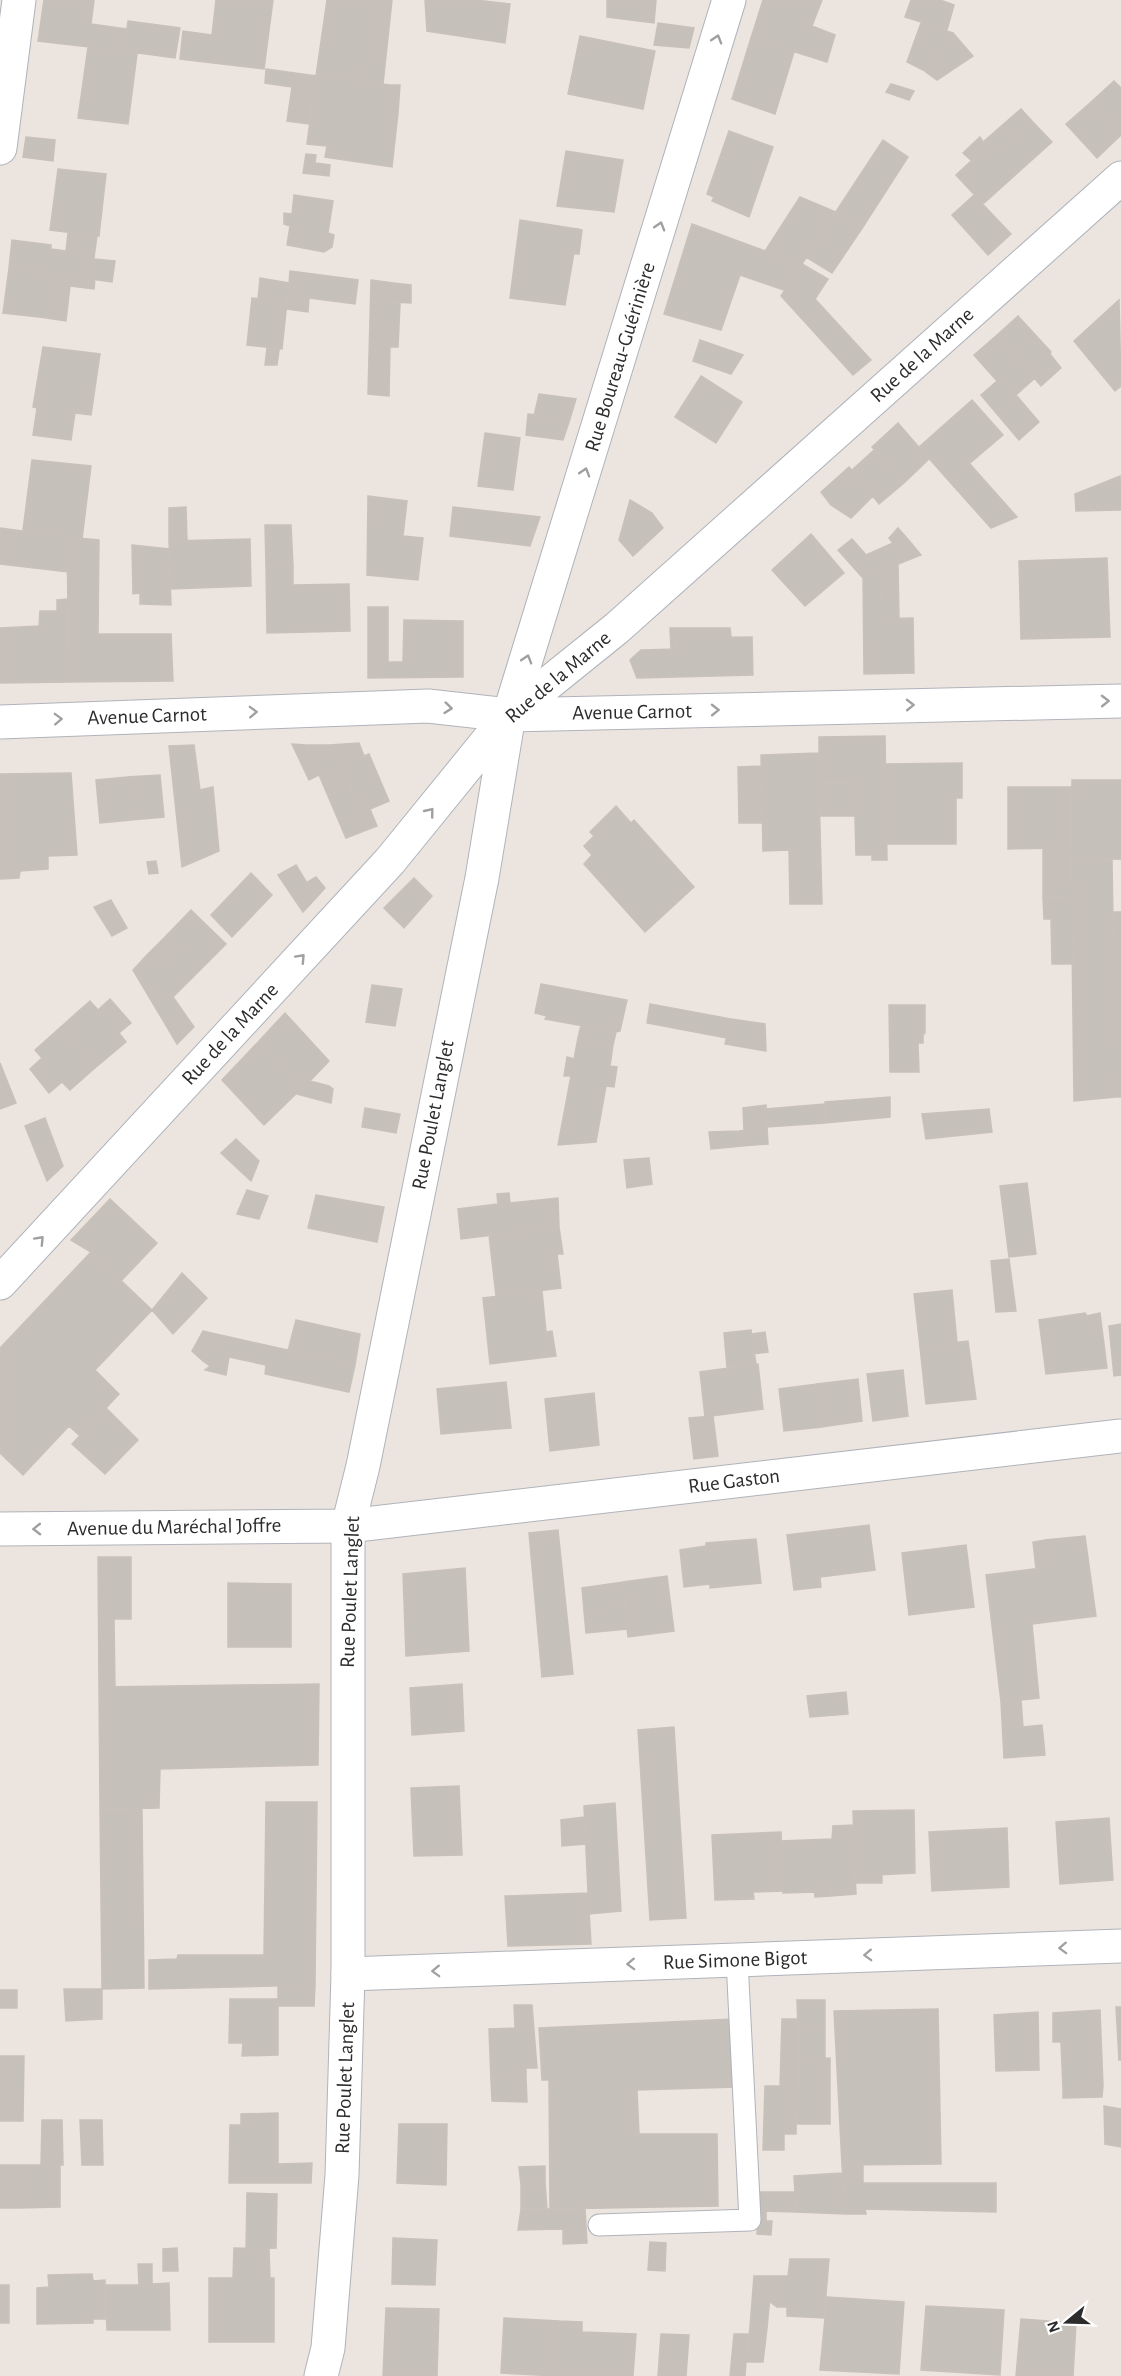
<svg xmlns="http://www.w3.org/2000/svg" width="1121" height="2376" font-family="'Alegreya Sans',sans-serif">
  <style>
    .building { fill: #c5c0ba; stroke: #c8c1b9; stroke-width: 1.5 }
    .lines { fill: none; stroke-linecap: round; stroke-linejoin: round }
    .lane-casing { stroke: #afb3bb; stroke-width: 23 }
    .street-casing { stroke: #afb3bb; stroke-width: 35 }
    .secondary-casing { stroke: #afb3bb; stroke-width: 35 }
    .lane { stroke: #fff; stroke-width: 21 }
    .street { stroke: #fff; stroke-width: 33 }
    .secondary { stroke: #fff; stroke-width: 33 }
    .oneway { stroke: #a0a0a0 }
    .labels { text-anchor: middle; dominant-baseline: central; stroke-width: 4.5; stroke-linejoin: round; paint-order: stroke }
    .street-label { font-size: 21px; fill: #2c2c2c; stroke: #fff }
  </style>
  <rect width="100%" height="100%" fill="#ece5df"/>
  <!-- building -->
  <path class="building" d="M44 0H94L91 24 126 29 124 51 38 41Z
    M216 0H273L264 69 180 59 183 31 212 35Z
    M327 0H376L365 82 316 76Z
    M376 0H392L383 84 365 82Z
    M425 0H476L510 4 505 43 427 31Z
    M607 0H656L654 23 607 17Z
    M763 0H822L812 26 835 35 827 62 751 38Z
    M911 0H940L954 5 947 30 905 17Z
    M128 21 180 28 175 58 124 51Z
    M658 23 694 28 689 48 654 45Z
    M921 23 953 33 927 72 907 62Z
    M953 33 973 56 937 80 926 72Z
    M580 36 655 51 643 109 568 94Z
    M751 38 794 52 775 114 732 99Z
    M88 47 137 54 128 124 78 118Z
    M266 69 316 76 309 124 287 121 292 87 265 83Z
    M316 76 390 85 388 112 398 113 392 167 325 157 327 146 307 144Z
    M1114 81 1121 88V135L1090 103Z
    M891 84 898 86 914 91 909 100 886 92Z
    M390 85H400L398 113 388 112Z
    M1090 103 1121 135 1097 158 1066 124Z
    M1021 109 1031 120 994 153 987 146 972 161 963 153 980 137 983 142Z
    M1031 120 1052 142 983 204 956 175 987 146 994 153Z
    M729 131 773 147 749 217 712 201 714 197 707 194Z
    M26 137 55 140 53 161 23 157Z
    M883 140 908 157 863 227 837 210Z
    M566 151 623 160 614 212 557 206Z
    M306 154 316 155 315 163 330 165 329 176 303 173Z
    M58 169 106 174 99 236 50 230Z
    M294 195 333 201 328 233 334 235 332 247 324 252 287 245 290 226 284 224V213L292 214Z
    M974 195 1011 234 988 255 952 215Z
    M800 197 836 212 802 264 765 251Z
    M837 210 863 227 832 273 806 257Z
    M520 220 578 229 565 305 510 298Z
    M692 224 765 251 802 264 784 290 740 275 721 330 664 314Z
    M578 229 582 230 579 254H574Z
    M68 233 97 236 91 279 9 268 12 240 51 245V249L66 251Z
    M94 259 115 261 112 282 91 279Z
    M802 264 828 279 815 299 871 360 853 375 781 296Z
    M9 268 52 273 47 318 3 313Z
    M290 271 358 280 355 304 309 298 308 312 287 309Z
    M52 273 95 279 94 289 70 286 66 321 47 318Z
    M260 278 290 283 287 302 258 299Z
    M371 280 393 283 392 302 400 304 398 347H390L389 396 368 394Z
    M393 283 411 285V303L392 302Z
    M252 298 287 302 282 349 247 345Z
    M1119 300 1121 386 1115 391 1074 341Z
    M1018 316 1051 352 1050 354 1061 368 1041 386 997 335Z
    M997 335 1035 378 1016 395 1039 422 1019 440 981 395 997 381 974 355Z
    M700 340 743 355 731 374 693 361Z
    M43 347 100 354 91 415 75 413 71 440 33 435 37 408 33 407Z
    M267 348 279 350 277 365H265Z
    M701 376 742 402 716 443 675 417Z
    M539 394 576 399 570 419 534 416Z
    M972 400 1003 435 949 481 919 447Z
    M528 414 570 419 563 440 526 435Z
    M898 423 929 459 904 483 872 447Z
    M485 433 520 438 513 490 478 486Z
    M874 450 904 483 879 504 852 470Z
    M32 460 91 466 82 539 23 530Z
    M969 463 1017 517 991 528 949 481Z
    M849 467 873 496 851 518 831 505 821 492Z
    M1120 476 1121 510 1076 511 1075 494Z
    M368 496 407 501 403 536 423 538 418 580 367 575Z
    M630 500 652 513 663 528 633 556 619 540Z
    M186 507 187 541H169V508Z
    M453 507 540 517 530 546 450 536Z
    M265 525H291L293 566H266Z
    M0 528 67 537 68 572 0 564Z
    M898 528 912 544 901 554 889 538Z
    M811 534 844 573 805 606 772 570Z
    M67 537 99 540 98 634H171L173 681 69 682Z
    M250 539 251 586 171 589 169 541Z
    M852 539 866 555 893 543 901 554 912 544 921 555 863 578 838 550Z
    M132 545 169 549 171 605 140 604V593L133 594Z
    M1107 558 1110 637 1021 639 1019 561Z
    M898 564 899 619H882L880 571Z
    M266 566H293V585L349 584 350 631 267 633Z
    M880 571 882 619 913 618 914 673 864 674 863 578Z
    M67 599 69 682 0 683V628L39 626 40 611H57V600Z
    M368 607H388V662H381L382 636H368Z
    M404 620 463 621V677L368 678V636H382L381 662H403Z
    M670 628H730L731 637 676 638V649H671Z
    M752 637 753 675 637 678 630 660 641 650 676 649V638Z
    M885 736 887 860H872V855H856L854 783H819V737Z
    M359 743 364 756 369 754 389 801 370 809 377 826 369 829 330 745Z
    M292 744 306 745 319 775 309 780Z
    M194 745 200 790 213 787 219 851 182 867 169 746Z
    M306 745H330L341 766 319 775Z
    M818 753 822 904H790L789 850 763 851 761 755Z
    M962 763V798H956V844H887L885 764Z
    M341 766 369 829 346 838 319 775Z
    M761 766 762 823H739L738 767Z
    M71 773 77 855 48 856V869L20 871 19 878 0 879V774Z
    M160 775 164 817 131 820 127 777Z
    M127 777 131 820 100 823 96 780Z
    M1072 780H1121V859L1071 860Z
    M819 783H854L855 816H819Z
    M1008 787H1071V848L1008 849Z
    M616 806 631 823 634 820 694 887 645 932 584 864 592 855 584 846 594 836 590 832Z
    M1043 848H1071L1072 897H1043Z
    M1071 860H1112L1116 1097 1074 1101Z
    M156 861 158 873 149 874 147 862Z
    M296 865 316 898 303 912 278 875Z
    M251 873 272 895 232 937 211 915Z
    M316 877 325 888 316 898 306 883Z
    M414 878 432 896 404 928 384 908Z
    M1043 897H1072L1073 964H1052L1051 919H1044Z
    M111 900 127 928 112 936 94 907Z
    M191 910 226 944 173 997 194 1027 177 1044 133 970 145 957 157 969 177 949 165 937Z
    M1113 912H1121V1097H1116Z
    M165 937 177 949 157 969 145 957Z
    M541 984 627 1000 620 1031 616 1032 545 1019 547 1016 535 1013Z
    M372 985 402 989 395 1026 366 1022Z
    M110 999 131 1023 119 1033 126 1042 95 1068 64 1024 90 1001 98 1010Z
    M650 1004 731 1019 726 1038 647 1023Z
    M889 1005H925V1033L923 1035V1043H918L919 1072H890Z
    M285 1013 329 1061 310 1081 329 1086 333 1089 331 1103 297 1094 302 1088 259 1041Z
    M731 1019 765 1024 766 1051 725 1044Z
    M64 1024 95 1068 70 1090 62 1082 49 1093 30 1069 42 1058 35 1050Z
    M581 1025 616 1032 613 1045 578 1038Z
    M578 1038 613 1045 610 1066 617 1067 614 1087 606 1086 596 1142 558 1145 571 1076H564L567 1057 574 1059Z
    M259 1041 302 1088 264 1125 222 1080Z
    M0 1063 16 1103 0 1109Z
    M890 1097V1117L825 1123V1102Z
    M824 1104 825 1123 767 1127 766 1109Z
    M766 1105 767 1127 744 1130 743 1108Z
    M365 1108 400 1114 396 1133 362 1127Z
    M989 1109 992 1132 926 1139 922 1114Z
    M45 1118 63 1166 47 1181 25 1126Z
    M767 1127 768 1144 742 1146 740 1131Z
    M740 1131 742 1146 711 1149 709 1132Z
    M236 1139 259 1161 251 1181 221 1153Z
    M649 1158 652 1184 627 1188 624 1160Z
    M1027 1183 1036 1254 1009 1257 1000 1186Z
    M247 1190 268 1196 259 1219 237 1214Z
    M509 1193 510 1203 558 1198 559 1227 461 1239 458 1209 498 1204 497 1194Z
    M316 1195 384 1207 377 1242 308 1228Z
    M110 1199 157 1243 121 1281 91 1252 71 1240Z
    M559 1227 563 1254H557L561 1288 496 1296 489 1235Z
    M91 1252 152 1310 95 1370 119 1394 80 1436 69 1426 23 1475 0 1453V1348Z
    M1009 1259 1016 1311 996 1312 991 1261Z
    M182 1273 207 1298 173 1334 152 1310Z
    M952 1290 957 1343 920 1347 914 1294Z
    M542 1291 546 1332 552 1331 556 1356 490 1364 483 1298Z
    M1085 1313 1087 1316 1100 1313 1107 1368 1046 1374 1039 1320Z
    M296 1320 360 1334 355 1365 288 1351Z
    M1121 1324V1375L1114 1376 1109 1326Z
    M751 1330 756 1364 727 1367 724 1333Z
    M203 1331 216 1334 203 1361 192 1351Z
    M765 1332 768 1352 754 1354 752 1334Z
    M216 1334 355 1365 349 1392 265 1374 266 1365 229 1357 226 1375 205 1370 210 1366 203 1361Z
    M968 1341 976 1399 926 1404 920 1347Z
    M758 1364 763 1409 705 1417 700 1372Z
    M903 1370 908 1416 873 1421 867 1374Z
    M858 1379 862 1421 822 1427 817 1384Z
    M506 1382 511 1428 441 1434 437 1389Z
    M817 1384 822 1427 784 1431 779 1389Z
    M594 1393 599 1445 550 1451 545 1399Z
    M106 1408 138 1440 105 1474 72 1444Z
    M713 1416 718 1456 694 1459 689 1418Z
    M869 1525 875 1570 820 1577 821 1587 794 1590 787 1535Z
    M558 1530 573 1674 542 1677 529 1533Z
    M1085 1536 1096 1616 1032 1624 1039 1698 1001 1702 986 1575 1049 1567 1045 1540Z
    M756 1539 761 1583 710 1588V1584L684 1587 680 1550 706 1546V1543Z
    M1045 1540 1049 1567 1036 1569 1033 1542Z
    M966 1545 974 1607 909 1615 902 1553Z
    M98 1557H131V1619H114L115 1687H99Z
    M465 1568 469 1651 406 1656 403 1574Z
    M667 1576 674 1631 628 1637 623 1582Z
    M623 1582 625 1606 584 1611 582 1588Z
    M228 1583 291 1584V1647H228Z
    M625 1606 627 1629 586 1633 584 1611Z
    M319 1684 318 1765 160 1769 159 1808 100 1809 99 1687Z
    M462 1684 464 1731 412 1735 410 1688Z
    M846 1692 848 1714 810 1717 807 1696Z
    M1021 1700 1023 1727 1042 1725 1045 1755 1004 1758 1001 1702Z
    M674 1727 686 1918 650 1920 638 1730Z
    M459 1786 462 1855 414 1856 411 1788Z
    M266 1802H317L315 1985 149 1989V1960L177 1959 178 1955H264Z
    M615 1803 621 1911 589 1914 584 1806Z
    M100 1809H142L144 1988 102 1989Z
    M914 1810 915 1873 855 1876 853 1811Z
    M584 1817 586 1844 562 1846 561 1820Z
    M1109 1818 1113 1880 1060 1884 1056 1822Z
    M853 1825 856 1894 831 1896 830 1886 814 1887V1892L783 1893 781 1841 832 1839 833 1826Z
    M1007 1828 1009 1887 932 1891 929 1832Z
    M781 1832 783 1891 753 1892 754 1899 715 1900 712 1835Z
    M882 1875V1883H856L855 1876Z
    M830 1886 831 1896 815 1897 814 1887Z
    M588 1893 591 1944 508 1946 505 1896Z
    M315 1985 314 2006H278V2055L242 2056 243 2043H229L230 1999H278V1986Z
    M64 1989H102V2019L66 2021Z
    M0 1990H17V2008H0Z
    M797 2000H825V2029L798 2030Z
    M514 2005H532L537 2068H526V2078L491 2080 489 2029 515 2028Z
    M1116 2007H1121V2060H1119Z
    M938 2009 941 2164 842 2165 834 2011Z
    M1100 2010 1103 2086 1063 2089 1061 2042H1053V2013Z
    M1038 2012 1039 2070 996 2071 994 2015Z
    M733 2019 735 2087 637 2090 639 2134H717L718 2206 550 2209 549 2080H542L539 2028Z
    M782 2019H797L798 2030 796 2134H784V2150H763L765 2086H780Z
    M825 2029V2059L799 2060 798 2030Z
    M0 2056H24L23 2121H0Z
    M830 2058V2124H797L799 2060Z
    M526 2078 527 2102 492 2101 491 2080Z
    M1103 2086 1102 2097 1063 2098V2089Z
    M1104 2106 1121 2109V2147L1105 2144Z
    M278 2113V2164L312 2163 311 2183H229L230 2125H241V2114Z
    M42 2120H62L63 2165H41Z
    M80 2120H102L103 2165H82Z
    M399 2124H447L446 2185 397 2183Z
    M863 2164V2183H996V2212L865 2209 866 2214H846L842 2165Z
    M0 2165H19V2208H0Z
    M19 2165H60V2207L19 2208Z
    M545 2166V2183L521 2185 519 2167Z
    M842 2173 846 2214 796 2212 794 2176Z
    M545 2183 547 2209H521V2185Z
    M759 2192H794L796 2212 758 2211Z
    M247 2193 277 2194 276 2248 246 2249Z
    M521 2209H585L587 2243 563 2244V2229L518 2230Z
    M758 2211 766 2212V2221H772L771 2235 757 2234Z
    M393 2238 437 2240 435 2285 392 2284Z
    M650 2242 666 2243 665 2271 648 2270Z
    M177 2248 178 2271H163V2249Z
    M234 2248 269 2249 270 2278H274V2342H209V2278H233Z
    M790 2259H829L824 2318 787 2316V2307H777L770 2302 772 2276H788Z
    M138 2264H152V2284L169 2283 170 2330H107L105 2285H139Z
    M92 2274 93 2281 105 2280V2319H93V2323L37 2324V2288L49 2287 48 2275Z
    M754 2276H772L767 2328 750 2327Z
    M0 2285H9V2323H0Z
    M827 2297 904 2302 899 2374 820 2370Z
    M926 2306 1004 2310 1000 2375 921 2370Z
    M386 2308 439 2309 437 2376H383Z
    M504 2318 559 2321 556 2376 501 2373Z
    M1021 2319 1076 2323 1073 2376H1016Z
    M559 2321 582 2322V2332L636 2334 633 2376H556Z
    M750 2327 767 2328 763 2362H746Z
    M661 2334 689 2335 686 2376H658Z
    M734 2334H748L745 2376H730Z"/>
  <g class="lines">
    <defs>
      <path id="lane" d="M599 2225 750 2220 737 1960"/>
      <path id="street" d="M0 148 19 0
        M509 715 617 628 1121 178
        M509 715 1121 701
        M0 1529 348 1526 1121 1436
        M348 1974 1121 1946"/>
      <path id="secondary" d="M0 722 428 706 509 715
        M0 1283 390 861 507 717
        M321 2376 328 2348 342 2175 348 1974V1526L363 1466 482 878 509 715 729 0"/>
    </defs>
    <!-- lane casing -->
    <use href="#lane" class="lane-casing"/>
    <!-- street casing -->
    <use href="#street" class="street-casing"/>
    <!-- secondary casing -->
    <use href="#secondary" class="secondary-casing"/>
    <!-- lane -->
    <use href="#lane" class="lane"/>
    <!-- street -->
    <use href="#street" class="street"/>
    <!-- secondary -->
    <use href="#secondary" class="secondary"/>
  </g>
  <!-- one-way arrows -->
  <defs><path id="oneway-chevron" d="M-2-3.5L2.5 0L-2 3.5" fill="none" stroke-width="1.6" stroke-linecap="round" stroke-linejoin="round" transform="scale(1.5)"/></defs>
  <g class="oneway">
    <use href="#oneway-chevron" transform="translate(717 39) rotate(-73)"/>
    <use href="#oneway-chevron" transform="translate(660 226) rotate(-73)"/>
    <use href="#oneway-chevron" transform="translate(585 472) rotate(-73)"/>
    <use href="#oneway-chevron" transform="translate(527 659) rotate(-73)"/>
    <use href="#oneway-chevron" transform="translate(1105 701) rotate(-1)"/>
    <use href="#oneway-chevron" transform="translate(910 705) rotate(-1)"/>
    <use href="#oneway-chevron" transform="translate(448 708) rotate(6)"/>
    <use href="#oneway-chevron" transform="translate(715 710) rotate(-1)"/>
    <use href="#oneway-chevron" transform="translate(253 712) rotate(-2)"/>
    <use href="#oneway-chevron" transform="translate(58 719) rotate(-2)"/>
    <use href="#oneway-chevron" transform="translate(430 812) rotate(-51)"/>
    <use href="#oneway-chevron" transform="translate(301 958) rotate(-47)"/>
    <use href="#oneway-chevron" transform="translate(40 1240) rotate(-47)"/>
    <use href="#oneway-chevron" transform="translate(37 1529) rotate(179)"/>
    <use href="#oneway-chevron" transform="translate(1063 1948) rotate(178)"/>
    <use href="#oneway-chevron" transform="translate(868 1955) rotate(178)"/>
    <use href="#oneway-chevron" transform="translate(631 1964) rotate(178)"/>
    <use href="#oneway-chevron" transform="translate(436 1971) rotate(178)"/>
  </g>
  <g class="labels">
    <!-- street labels -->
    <g class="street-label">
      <text transform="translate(922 355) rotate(-42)">Rue de la Marne</text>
      <text transform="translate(620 357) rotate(-73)">Rue Boureau-Guérinière</text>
      <text transform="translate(558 677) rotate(-40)">Rue de la Marne</text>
      <text transform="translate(632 712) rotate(-1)">Avenue Carnot</text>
      <text transform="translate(147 716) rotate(-2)">Avenue Carnot</text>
      <text transform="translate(230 1034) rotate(-47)">Rue de la Marne</text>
      <text transform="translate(433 1115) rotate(-79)">Rue Poulet Langlet</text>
      <text transform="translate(734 1481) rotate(-7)">Rue Gaston</text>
      <text transform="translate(174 1527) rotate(-1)">Avenue du Maréchal Joffre</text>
      <text transform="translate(350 1592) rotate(-88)">Rue Poulet Langlet</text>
      <text transform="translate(735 1960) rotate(-2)">Rue Simone Bigot</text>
      <text transform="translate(345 2078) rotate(-88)">Rue Poulet Langlet</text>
    </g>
  </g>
  <!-- north arrow -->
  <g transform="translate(1067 2322) rotate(251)" stroke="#ffffff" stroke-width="4.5" paint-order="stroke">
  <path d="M0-4.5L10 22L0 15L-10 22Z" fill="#2c2c2c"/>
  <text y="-9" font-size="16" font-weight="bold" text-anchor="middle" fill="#2c2c2c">N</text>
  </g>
</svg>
